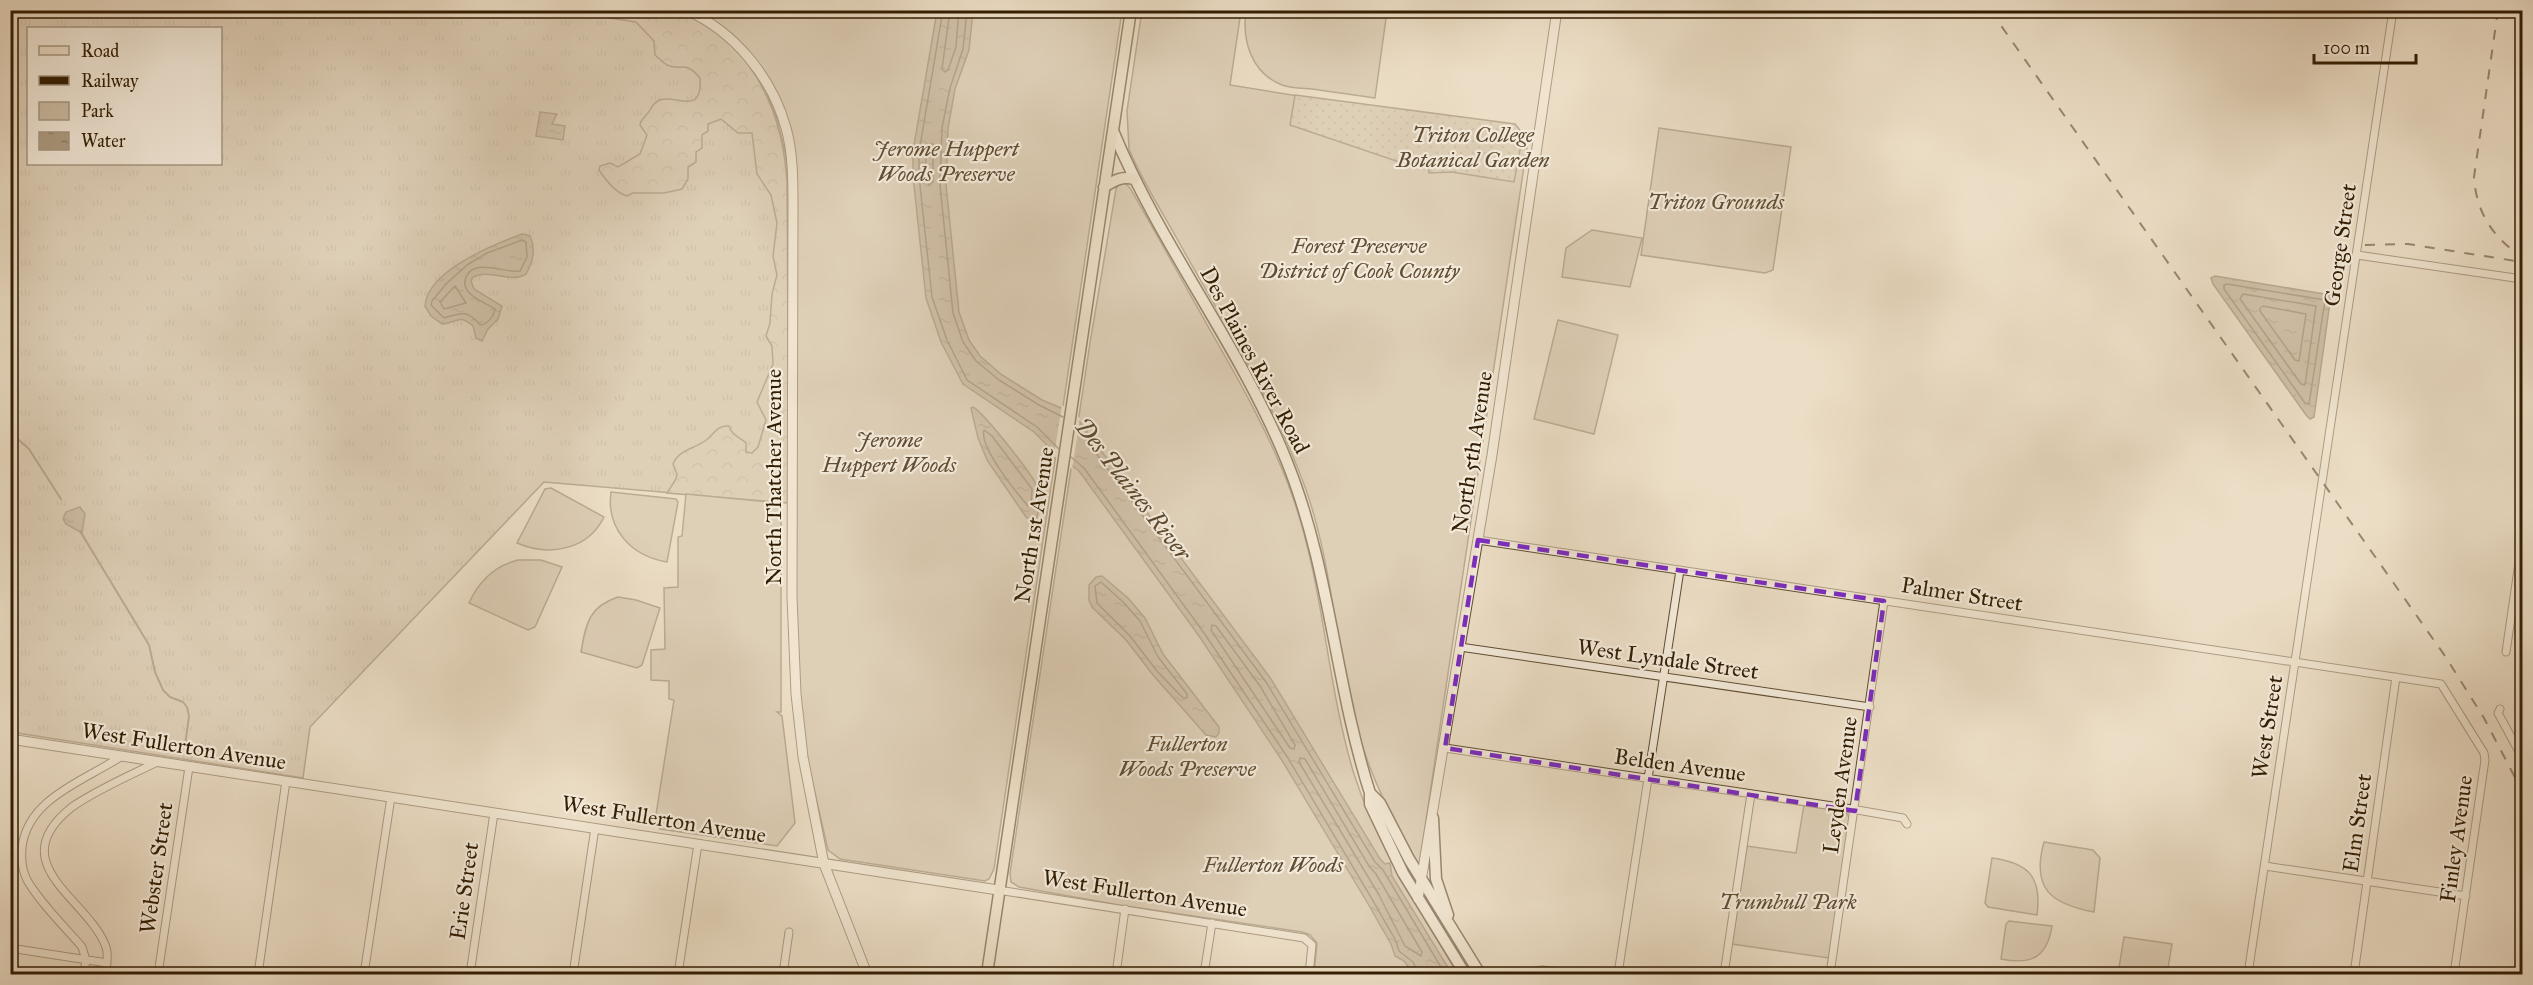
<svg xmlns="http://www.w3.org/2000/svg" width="2533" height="985" font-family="'IM FELL Great Primer',serif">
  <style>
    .grass { fill: url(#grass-tufts); stroke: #7f6d54; stroke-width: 1.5; fill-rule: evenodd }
    .forest { fill: url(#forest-crowns); stroke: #7f6d54; stroke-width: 1.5 }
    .park { fill: #ccbda5; stroke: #7f6d54; stroke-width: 1.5 }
    .garden { fill: url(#garden-dots); stroke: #7f6d54; stroke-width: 1.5 }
    .water { fill: url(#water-ripples); stroke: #7c694f; stroke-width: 1.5 }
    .pier { fill: #ecdec6 }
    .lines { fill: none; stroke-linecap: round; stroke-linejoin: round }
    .shore { stroke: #705c42; stroke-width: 1.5 }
    .stream { stroke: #7c694f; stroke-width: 2 }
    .minor-casing { stroke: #604d33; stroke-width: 9 }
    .tertiary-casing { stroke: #604d33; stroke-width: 11 }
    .secondary-casing { stroke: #321d02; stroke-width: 13 }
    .primary-casing { stroke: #321d02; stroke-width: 13 }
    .minor { stroke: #f3eada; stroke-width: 7 }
    .tertiary { stroke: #f3eada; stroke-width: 9 }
    .secondary { stroke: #f3eada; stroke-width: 10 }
    .primary { stroke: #ecdec6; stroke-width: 10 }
    .rail { stroke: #321d02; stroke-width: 2; stroke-dasharray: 10 10; stroke-linecap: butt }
    .marked { fill: none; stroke: #7b2cbf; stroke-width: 4.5; stroke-dasharray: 12 8; stroke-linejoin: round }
    .labels { text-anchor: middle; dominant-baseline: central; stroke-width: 4.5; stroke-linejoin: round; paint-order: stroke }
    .park-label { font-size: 22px; font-style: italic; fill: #604d33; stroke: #f3eada }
    .street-label { font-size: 22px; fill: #321d02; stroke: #f3eada }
    .water-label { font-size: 24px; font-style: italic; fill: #5d492f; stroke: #f3eada }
  </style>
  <defs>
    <pattern id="grass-tufts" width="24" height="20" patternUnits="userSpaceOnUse" patternTransform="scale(1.5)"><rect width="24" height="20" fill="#ccbda5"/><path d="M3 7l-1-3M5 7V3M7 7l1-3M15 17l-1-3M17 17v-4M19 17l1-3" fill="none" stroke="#b0a28c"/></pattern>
    <pattern id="forest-crowns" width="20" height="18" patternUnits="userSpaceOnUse" patternTransform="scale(1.5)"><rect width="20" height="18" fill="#ccbda5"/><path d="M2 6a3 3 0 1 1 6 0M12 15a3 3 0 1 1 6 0" fill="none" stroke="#b0a28c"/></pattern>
    <pattern id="garden-dots" width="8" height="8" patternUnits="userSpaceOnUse" patternTransform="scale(1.5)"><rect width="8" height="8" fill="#ccbda5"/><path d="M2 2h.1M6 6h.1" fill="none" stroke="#b0a28c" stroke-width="1.8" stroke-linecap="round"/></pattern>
    <pattern id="water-ripples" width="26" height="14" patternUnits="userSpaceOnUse" patternTransform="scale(1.5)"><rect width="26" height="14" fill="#ad9c83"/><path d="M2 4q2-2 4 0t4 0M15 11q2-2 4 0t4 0" fill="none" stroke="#8d7f69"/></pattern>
  </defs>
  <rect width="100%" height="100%" fill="#ecdec6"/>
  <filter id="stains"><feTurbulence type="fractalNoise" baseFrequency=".00333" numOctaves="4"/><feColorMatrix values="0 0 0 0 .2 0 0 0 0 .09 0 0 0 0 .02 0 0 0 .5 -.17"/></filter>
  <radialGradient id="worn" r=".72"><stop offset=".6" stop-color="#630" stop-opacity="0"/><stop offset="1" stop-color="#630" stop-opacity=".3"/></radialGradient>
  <!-- grass -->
  <path class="grass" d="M11 11H673L708 28 768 97 776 116 786 155 789 503 544 482 310 727 303 778 11 732ZM28 28H220V164H28Z"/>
  <!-- forest -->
  <path class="forest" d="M673 10C749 34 783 109 787 183L789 503 667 493 676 479 677 474 673 464C679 450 693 449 705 441 714 435 716 425 729 426 732 436 740 437 746 443V452L752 453 758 447 766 420 757 402 773 364 772 346 766 336 770 323 772 294 777 275 773 256 777 223 771 195 757 174 752 133H738L721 119 708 124V131L702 135V148L696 152V162L688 167V179L682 189 664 193H633L627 196C616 193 605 179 599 170L600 166 610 163 618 167 640 154 647 135 640 125C641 118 647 116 650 110 664 80 703 126 700 78 684 59 682 72 667 65 663 63 659 58 655 55L654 41 636 22 562 11Z"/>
  <!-- park -->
  <path class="park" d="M1142 10 1241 11 1230 85 1529 133 1419 867C1395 824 1373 783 1359 735 1335 654 1334 568 1305 487 1273 399 1221 318 1176 237 1160 208 1141 179 1129 149L1127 111Z
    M695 11H1122L994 869 989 879 985 881 840 859 828 850 808 763 802 718 796 640V166L765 72 733 35Z
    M1246 11H1387L1375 98C1356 95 1338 93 1319 90 1306 88 1294 89 1282 85 1251 73 1242 40 1246 11Z
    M1659 128 1791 147 1773 270 1765 273 1641 255Z
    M1124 182 1130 188C1157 235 1183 282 1210 330 1240 382 1270 435 1291 492 1324 583 1326 682 1354 774 1377 847 1420 910 1458 974H1314L1317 943 1310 935 1302 932 1119 905 1019 887 1011 882 1010 873 1090 343 1116 189 1119 184Z
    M1592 230 1642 238 1630 287 1562 277 1566 248Z
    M1558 320 1618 335 1594 434 1534 419Z
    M551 488 604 517C588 550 549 557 517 543L545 489Z
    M611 492 676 499 678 502 667 562C631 556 606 529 611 492Z
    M686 494 781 503V712H777L782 716 795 823 777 846 660 829 655 821 674 700 669 699V681L651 680V650L665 649 664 588 678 587V537L682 536Z
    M518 560H541L562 567 535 627 528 630 469 603C479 581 494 566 518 560Z
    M618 597 636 600 660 608 642 665 637 668 581 652C586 624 588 607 618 597Z
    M1804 805 1845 811 1850 819 1829 958 1732 944 1747 846 1796 853Z
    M2044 842 2093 850 2100 858 2094 912C2051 904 2031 889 2044 842Z
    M1992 858C2029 863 2042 877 2037 915L1988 907 1985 903Z
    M2009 921 2052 926C2047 958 2031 965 2001 959L2006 924Z
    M2124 937 2172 944 2167 974H2118Z"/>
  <!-- garden -->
  <path class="garden" d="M1295 95 1515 124 1523 134 1514 182 1452 172 1429 173 1428 165 1405 164 1290 125Z"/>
  <!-- water -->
  <path class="water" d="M937 11H973L969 50 955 89 948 128 946 185 959 312 969 340 980 356 1002 375 1042 400 1061 408 1079 421 1271 679 1380 859 1385 864 1390 863 1392 876 1452 974H1414L1404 961 1395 956 1391 944 1367 902 1283 762 1199 636 1079 471 1055 453 1034 432 963 384 941 342 926 298 913 176V151Z
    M540 112 557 114 552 124 565 126 563 140 536 136Z
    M522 234 530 236C536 249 533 262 526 274 510 284 490 268 473 277L471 281 474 289 502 306 498 319 488 329 482 341 476 338 473 326C458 313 458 323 442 324L431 316 425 306C427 271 495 244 522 234Z
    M2215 276 2331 295 2314 417 2310 419 2306 415 2213 284 2211 278Z
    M973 407C983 412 1036 478 1038 489 1041 498 1039 514 1035 521L1031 522 1026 517 987 460 978 438 971 408Z
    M80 507 85 514 82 533 66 524 63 519 66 512Z
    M1102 576 1128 598 1145 618 1163 654 1219 727V733L1216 737 1206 735 1153 675 1126 640 1092 607 1089 600V585L1096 577Z"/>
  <!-- pier -->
  <path class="pier" d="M1062 405 1080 418 1072 469 1054 456Z"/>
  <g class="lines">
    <!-- shore -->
    <path class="shore" d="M943 10 919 152V176L932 297 947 340 967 380 1037 427 1059 449
      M950 10 942 69 945 72 948 70 956 47 959 10
      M967 10 963 49 950 88 942 128 940 185 953 313 963 342 976 361 999 380 1039 405 1063 417
      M933 144V182L929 185C923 176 926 156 928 145Z
      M522 240 526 242 527 257 520 271C506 274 475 257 466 277 459 295 485 302 495 309 494 316 487 325 480 325 467 309 461 313 444 318L431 305 432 301 446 284 467 265 487 253Z
      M2227 284 2325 300 2309 404 2305 403 2224 289V285Z
      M455 286 466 303 444 309 440 302Z
      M2243 294 2316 306 2305 385 2301 384 2240 299Z
      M2263 306 2306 314 2299 361 2295 360 2260 311V308Z
      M1076 426 1266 682 1375 862 1383 870 1445 974
      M984 430 992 436 1032 489 1031 506H1028C1016 492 979 447 984 430Z
      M1071 457 1084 468 1204 633 1288 758 1372 899 1396 941 1399 951 1413 962 1419 974
      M1101 582 1123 602 1140 621 1158 657 1187 694V698H1183L1157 671 1130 636 1097 603 1095 586Z
      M1212 625 1216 626 1260 686 1295 745 1294 749 1290 748 1211 630Z
      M1300 758 1305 759 1369 866 1376 874 1422 952 1421 956 1405 946 1379 895 1299 762Z"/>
    <!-- stream -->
    <path class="stream" d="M10 432 29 449 61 499
      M80 531 149 645 155 672 163 690 170 697 183 702 187 707 189 716 185 746"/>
    <defs>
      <path id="minor" d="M2357 255 2522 279
        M1478 540 2441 684 2484 753 2485 760 2454 974
        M1460 647 1870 707
        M2506 652 2522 542
        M2500 709 2498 713 2522 757
        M1445 748 1846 808 1903 818 1907 824
        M2265 866 2466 896
        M998 890 1304 938 1312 945 1309 974
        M10 948 107 963
        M158 971 181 974
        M84 974 86 960 82 947C64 926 41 904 27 880 22 870 21 859 22 848 27 798 86 780 122 756
        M106 974C106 966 109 956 106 947 89 899 0 864 72 807 98 789 129 776 157 762
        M158 974 189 767
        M258 974 286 781
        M364 974 391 797
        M470 974 494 813
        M573 974 595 828
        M678 974 698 844
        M783 974 789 932
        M1116 974 1125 909
        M1204 974 1212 923
        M1618 974 1680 570
        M1724 974 1751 794
        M1830 974 1884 601
        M2248 974 2393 10
        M2354 974 2396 677"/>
      <path id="tertiary" d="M686 10C734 31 772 77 786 128 793 153 793 180 793 206L792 597 796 694 803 757 824 864 867 974
        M10 739 998 890
        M1418 899 1492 455 1557 10
        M1522 974 1542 971 1578 974"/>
      <path id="secondary" d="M1114 133C1161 247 1241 347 1287 462 1330 569 1335 684 1370 793V804L1403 873 1465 974
        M1370 793 1380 803 1409 859 1480 974
        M1433 818 1436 879 1448 915"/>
      <path id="primary" d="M1104 187C1115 180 1122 176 1134 179
        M987 974 1131 10"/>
    </defs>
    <!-- minor casing -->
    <use href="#minor" class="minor-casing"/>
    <!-- tertiary casing -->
    <use href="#tertiary" class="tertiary-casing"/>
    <!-- secondary casing -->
    <use href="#secondary" class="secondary-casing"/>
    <!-- primary casing -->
    <use href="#primary" class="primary-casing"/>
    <!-- minor -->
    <use href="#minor" class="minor"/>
    <!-- tertiary -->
    <use href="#tertiary" class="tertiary"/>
    <!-- secondary -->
    <use href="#secondary" class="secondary"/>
    <!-- primary -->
    <use href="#primary" class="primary"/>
    <!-- rail -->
    <path class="rail" d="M1990 10 2445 656 2484 718 2522 791
      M2498 10 2474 177C2476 212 2493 238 2522 257
      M2365 245 2408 244 2522 262"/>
  </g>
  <!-- marked area -->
  <path d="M0 0H2533V985H0ZM1478 540 1884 601 1855 811 1445 748Z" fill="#ecdec6" fill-opacity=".55" fill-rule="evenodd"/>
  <path class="marked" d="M1478 540 1884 601 1855 811 1445 748Z"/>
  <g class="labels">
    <!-- park labels -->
    <g class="park-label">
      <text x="1473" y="134">Triton College<tspan x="1473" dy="25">Botanical Garden</tspan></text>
      <text x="946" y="148">Jerome Huppert<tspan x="946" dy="25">Woods Preserve</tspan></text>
      <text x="1716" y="201">Triton Grounds</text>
      <text x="1359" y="245">Forest Preserve<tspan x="1359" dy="25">District of Cook County</tspan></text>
      <text x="889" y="439">Jerome<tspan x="889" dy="25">Huppert Woods</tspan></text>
      <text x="1187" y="743">Fullerton<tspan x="1187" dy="25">Woods Preserve</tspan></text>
      <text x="1273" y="864">Fullerton Woods</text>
      <text x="1788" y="901">Trumbull Park</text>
    </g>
    <!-- street labels -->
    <g class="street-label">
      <text transform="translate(2340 245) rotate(-82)">George Street</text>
      <text transform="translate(1255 360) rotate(62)">Des Plaines River Road</text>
      <text transform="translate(1472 452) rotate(-81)">North 5th Avenue</text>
      <text transform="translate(773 477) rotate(-90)">North Thatcher Avenue</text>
      <text transform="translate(1034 525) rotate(-81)">North 1st Avenue</text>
      <text transform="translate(1962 594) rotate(9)">Palmer Street</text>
      <text transform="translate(1668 659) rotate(8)">West Lyndale Street</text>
      <text transform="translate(2267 727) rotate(-81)">West Street</text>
      <text transform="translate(184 746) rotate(9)">West Fullerton Avenue</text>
      <text transform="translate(1680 765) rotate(8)">Belden Avenue</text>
      <text transform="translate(1840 785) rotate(-82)">Leyden Avenue</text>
      <text transform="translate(664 819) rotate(9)">West Fullerton Avenue</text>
      <text transform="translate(2357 823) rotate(-82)">Elm Street</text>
      <text transform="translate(2456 839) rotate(-82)">Finley Avenue</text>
      <text transform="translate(156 868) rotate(-82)">Webster Street</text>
      <text transform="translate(464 891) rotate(-82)">Erie Street</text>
      <text transform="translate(1145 893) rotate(9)">West Fullerton Avenue</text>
    </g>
    <!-- water labels -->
    <g class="water-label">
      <text transform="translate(1133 489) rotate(52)">Des Plaines River</text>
    </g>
  </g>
  <!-- margin -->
  <rect width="2533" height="985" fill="none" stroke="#ecdec6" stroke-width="36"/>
  <rect x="12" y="12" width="2509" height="961" fill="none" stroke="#321d02" stroke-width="3"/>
  <rect x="18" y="18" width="2497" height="949" fill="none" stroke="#321d02" stroke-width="1.5"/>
  <!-- legend -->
  <rect x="27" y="27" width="195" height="138" fill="#f3eada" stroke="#a69884" stroke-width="1.5"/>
  <rect x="39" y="46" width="30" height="9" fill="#ecdec6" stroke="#a69884" stroke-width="1.5"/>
  <text x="81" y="57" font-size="18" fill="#321d02">Road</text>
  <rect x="39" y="76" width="30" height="9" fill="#321d02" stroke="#a69884" stroke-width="1.5"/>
  <text x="81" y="87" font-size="18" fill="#321d02">Railway</text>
  <rect x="39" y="102" width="30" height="18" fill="#ccbda5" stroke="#a69884" stroke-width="1.5"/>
  <text x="81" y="117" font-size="18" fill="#321d02">Park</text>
  <rect x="39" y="132" width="30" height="18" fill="url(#water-ripples)" stroke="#a69884" stroke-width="1.5"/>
  <text x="81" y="147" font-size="18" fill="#321d02">Water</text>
  <!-- scale -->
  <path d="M2314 54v9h102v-9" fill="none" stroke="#321d02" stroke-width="3"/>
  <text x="2323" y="54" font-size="18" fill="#321d02" stroke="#f3eada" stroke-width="4.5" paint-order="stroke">100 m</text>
  <rect width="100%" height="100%" filter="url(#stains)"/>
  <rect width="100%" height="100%" fill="url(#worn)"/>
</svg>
